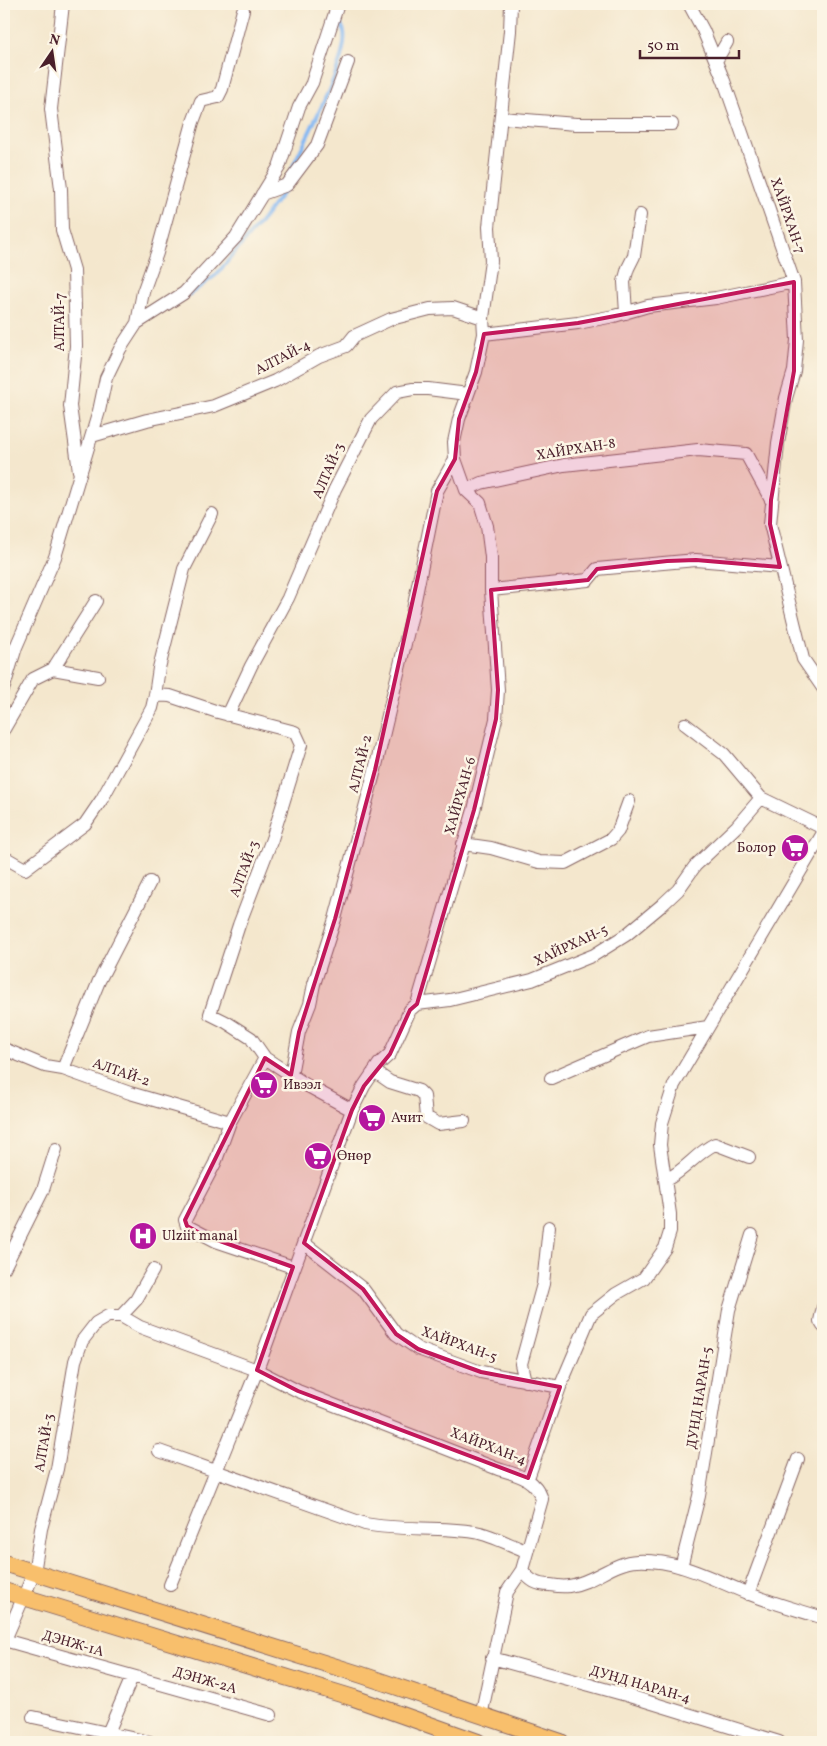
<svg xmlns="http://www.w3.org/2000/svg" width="827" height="1746" font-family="Vollkorn,serif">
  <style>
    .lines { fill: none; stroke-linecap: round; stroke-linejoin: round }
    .stream { stroke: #86b9f3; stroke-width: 4 }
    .minor-casing { stroke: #866564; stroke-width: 14 }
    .major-casing { stroke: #866564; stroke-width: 18 }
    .minor { stroke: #fff; stroke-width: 12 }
    .major { stroke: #f8bf6c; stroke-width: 16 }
    .marked { fill: #c2185b; fill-opacity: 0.2; stroke: #c2185b; stroke-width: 4; stroke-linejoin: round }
    .labels { text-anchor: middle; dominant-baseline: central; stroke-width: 5; stroke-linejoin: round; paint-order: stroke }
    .street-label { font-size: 14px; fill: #4a1f2b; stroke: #fcf5e5 }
    .poi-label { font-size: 14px; fill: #4a1f2b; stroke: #fcf5e5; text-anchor: start }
  </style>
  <rect width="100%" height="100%" fill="#fcf5e5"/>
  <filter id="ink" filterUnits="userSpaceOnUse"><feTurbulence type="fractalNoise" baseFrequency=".02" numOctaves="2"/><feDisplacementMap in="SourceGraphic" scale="10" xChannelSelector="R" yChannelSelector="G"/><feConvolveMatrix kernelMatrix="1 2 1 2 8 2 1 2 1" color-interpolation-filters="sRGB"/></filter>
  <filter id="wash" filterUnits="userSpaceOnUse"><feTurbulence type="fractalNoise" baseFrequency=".0096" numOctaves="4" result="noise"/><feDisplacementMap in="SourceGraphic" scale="20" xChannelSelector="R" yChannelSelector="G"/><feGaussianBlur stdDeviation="1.12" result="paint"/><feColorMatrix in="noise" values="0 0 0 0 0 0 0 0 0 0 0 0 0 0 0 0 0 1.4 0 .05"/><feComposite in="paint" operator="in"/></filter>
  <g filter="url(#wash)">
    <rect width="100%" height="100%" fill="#f4e7cd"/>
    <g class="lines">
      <!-- stream -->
      <path class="stream" d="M292 169C304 140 349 61 344 32 343 28 340 22 338 18
        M189 295 216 275 263 219 286 188"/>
    </g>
  </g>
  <g filter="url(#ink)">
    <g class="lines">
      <defs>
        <path id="minor" d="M63 4 51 109 61 189 62 230 74 270 76 346 70 406 79 471
          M689 4 703 30 724 81 794 282 797 340 794 371 786 398 778 443 770 524 803 659 823 688
          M716 61 727 42
          M501 118 576 124H672
          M262 194 287 185 317 145 348 62
          M626 313 624 282 628 268 634 256 640 215
          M137 323 184 293 236 237 279 167 299 107 312 83 338 4
          M484 334 578 323 614 316 648 306 716 298 794 282
          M92 436 147 420 214 406 275 381 319 356 346 346 354 336 391 319 430 309 453 308 483 318
          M466 490 481 483 564 465 698 450 746 454 771 500
          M491 590 588 580 597 569 696 560 780 567
          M53 669 96 601
          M4 687 16 647 55 557 99 411 106 378 120 349 137 323 143 292 157 253 193 122 201 101 218 97 222 89 243 10
          M155 695 159 668 184 569 212 514
          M228 715 251 666 288 598 335 489 371 419 397 392 413 389H428L468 394
          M685 724 724 754 761 798 823 828
          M4 729 33 679 53 669 98 677
          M463 844 491 848 539 862 565 863 611 839 618 831 629 801
          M4 857 25 869 85 824 102 799 152 708 155 695 170 696 218 712 295 732 301 745 272 839 239 925 210 1014 226 1022 251 1038 265 1058 308 1086 352 1110
          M417 1004 474 810 496 719 498 690 491 590V557L487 526 480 503 466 490 455 459 454 442 459 419 476 372 484 334 483 318 491 261 489 227 510 31 511 4
          M4 1049 45 1066 63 1069 130 1093 230 1122
          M265 1058 230 1122 215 1163 185 1220 187 1226 216 1241 293 1267
          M63 1069 99 981 150 882
          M374 1071 390 1082 419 1091 424 1096 426 1117 438 1124 464 1121
          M291 1075 299 1032 310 1004 314 984 335 919 375 770 413 610 437 491 455 459
          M551 1078 648 1036 708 1027
          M666 1180C687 1169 696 1153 715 1144L749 1157
          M304 1243 363 1289 396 1334 418 1349 481 1372 560 1387
          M4 1268 43 1190 56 1149
          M823 1307 820 1321 823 1326
          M121 1316 140 1327 257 1370 298 1391 498 1469C518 1475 535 1478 542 1499L522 1570C530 1581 537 1585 550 1585 556 1586 563 1587 569 1586 593 1583 613 1562 637 1561 677 1559 712 1579 747 1593 772 1603 798 1610 823 1618
          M121 1316 136 1300 153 1270
          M525 1381 521 1364 543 1284 549 1227
          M159 1451 365 1524C401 1531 438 1526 475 1532 492 1535 510 1545 526 1551
          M528 1478 560 1387 591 1314 616 1294 644 1278 665 1248 670 1232V1214L660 1145 662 1123 674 1085 823 833
          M681 1567 699 1496 729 1310 752 1235
          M170 1585 257 1370 352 1110 364 1086 379 1064 390 1054 410 1010 417 1004 450 1000 532 980 594 955 626 935 662 905 678 890 695 866 737 826 761 798
          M748 1594 798 1459
          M4 1640 271 1715
          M4 1642 34 1573 41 1529 57 1469 75 1361 82 1341 96 1323 108 1316H121
          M492 1658 626 1695 779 1742
          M481 1716 507 1592 522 1570
          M33 1717 150 1742
          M104 1742 132 1677"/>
        <path id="major" d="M4 1563 362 1675 561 1742
          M4 1591 354 1698 478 1742"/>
      </defs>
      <!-- minor casing -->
      <use href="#minor" class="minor-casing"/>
      <!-- major casing -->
      <use href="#major" class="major-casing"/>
      <!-- minor -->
      <use href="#minor" class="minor"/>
      <!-- major -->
      <use href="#major" class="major"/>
    </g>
  </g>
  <!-- marked area -->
  <path class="marked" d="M794 282V371L771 500 770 524 780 567 696 560 667 561 597 569 588 580 491 590 498 690 496 719 474 810 417 1004 410 1010 390 1054 364 1086 352 1110 304 1243 363 1289 396 1334 418 1349 481 1372 560 1387 528 1478 298 1391 257 1370 293 1267 203 1235 187 1226 185 1220 265 1058 291 1075 299 1032 335 919 375 770 437 491 455 459 459 419 476 372 484 334 578 323Z"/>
  <!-- icons -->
  <defs>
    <symbol id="supermarket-disc" viewBox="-11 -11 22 22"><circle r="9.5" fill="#b5179e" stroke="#fcf5e5"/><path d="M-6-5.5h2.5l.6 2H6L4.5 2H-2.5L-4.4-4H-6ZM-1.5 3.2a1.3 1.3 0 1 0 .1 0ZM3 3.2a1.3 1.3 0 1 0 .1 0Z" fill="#fff"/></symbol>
    <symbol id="hospital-disc" viewBox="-11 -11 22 22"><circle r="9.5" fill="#b5179e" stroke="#fcf5e5"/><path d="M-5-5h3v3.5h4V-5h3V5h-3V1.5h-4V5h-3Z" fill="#fff"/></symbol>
  </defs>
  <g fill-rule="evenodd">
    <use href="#supermarket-disc" x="779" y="832" width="32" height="32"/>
    <use href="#supermarket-disc" x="248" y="1069" width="32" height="32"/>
    <use href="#supermarket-disc" x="356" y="1102" width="32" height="32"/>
    <use href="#supermarket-disc" x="302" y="1140" width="32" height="32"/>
    <use href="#hospital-disc" x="127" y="1220" width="32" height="32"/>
  </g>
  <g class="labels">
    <!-- street labels -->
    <g class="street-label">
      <text transform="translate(787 216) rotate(71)">ХАЙРХАН-7</text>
      <text transform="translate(60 322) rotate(-90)">АЛТАЙ-7</text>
      <text transform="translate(283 358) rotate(-27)">АЛТАЙ-4</text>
      <text transform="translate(576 450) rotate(-9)">ХАЙРХАН-8</text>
      <text transform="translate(329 471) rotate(-66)">АЛТАЙ-3</text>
      <text transform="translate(361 764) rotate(-76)">АЛТАЙ-2</text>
      <text transform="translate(461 796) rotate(-74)">ХАЙРХАН-6</text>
      <text transform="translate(245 869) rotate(-69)">АЛТАЙ-3</text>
      <text transform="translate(571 946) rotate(-25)">ХАЙРХАН-5</text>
      <text transform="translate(121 1073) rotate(19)">АЛТАЙ-2</text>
      <text transform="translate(459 1345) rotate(20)">ХАЙРХАН-5</text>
      <text transform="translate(700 1398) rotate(-81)">ДУНД НАРАН-5</text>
      <text transform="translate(45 1443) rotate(-80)">АЛТАЙ-3</text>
      <text transform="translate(488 1447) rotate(21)">ХАЙРХАН-4</text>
      <text transform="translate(73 1644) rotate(16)">ДЭНЖ-1А</text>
      <text transform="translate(205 1681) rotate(16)">ДЭНЖ-2А</text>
      <text transform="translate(640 1685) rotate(16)">ДУНД НАРАН-4</text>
    </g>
    <!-- poi labels -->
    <g class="poi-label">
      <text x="776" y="848" text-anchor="end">Болор</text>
      <text x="283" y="1085">Ивээл</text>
      <text x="391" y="1118">Ачит</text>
      <text x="337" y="1156">Өнөр</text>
      <text x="162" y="1236">Ulziit manal</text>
    </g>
  </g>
  <!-- margin -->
  <rect width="827" height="1746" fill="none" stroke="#fcf5e5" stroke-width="20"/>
  <!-- north arrow -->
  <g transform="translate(52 52) rotate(13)" stroke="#fcf5e5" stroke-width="4" paint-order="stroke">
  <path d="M0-4L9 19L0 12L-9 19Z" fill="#4a1f2b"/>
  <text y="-8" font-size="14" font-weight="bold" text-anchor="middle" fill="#4a1f2b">N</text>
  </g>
  <!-- scale -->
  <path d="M640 50v8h99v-8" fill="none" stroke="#4a1f2b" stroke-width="2.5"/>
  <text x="647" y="50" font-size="15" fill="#4a1f2b" stroke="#fcf5e5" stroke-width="4" paint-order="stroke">50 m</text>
</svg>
